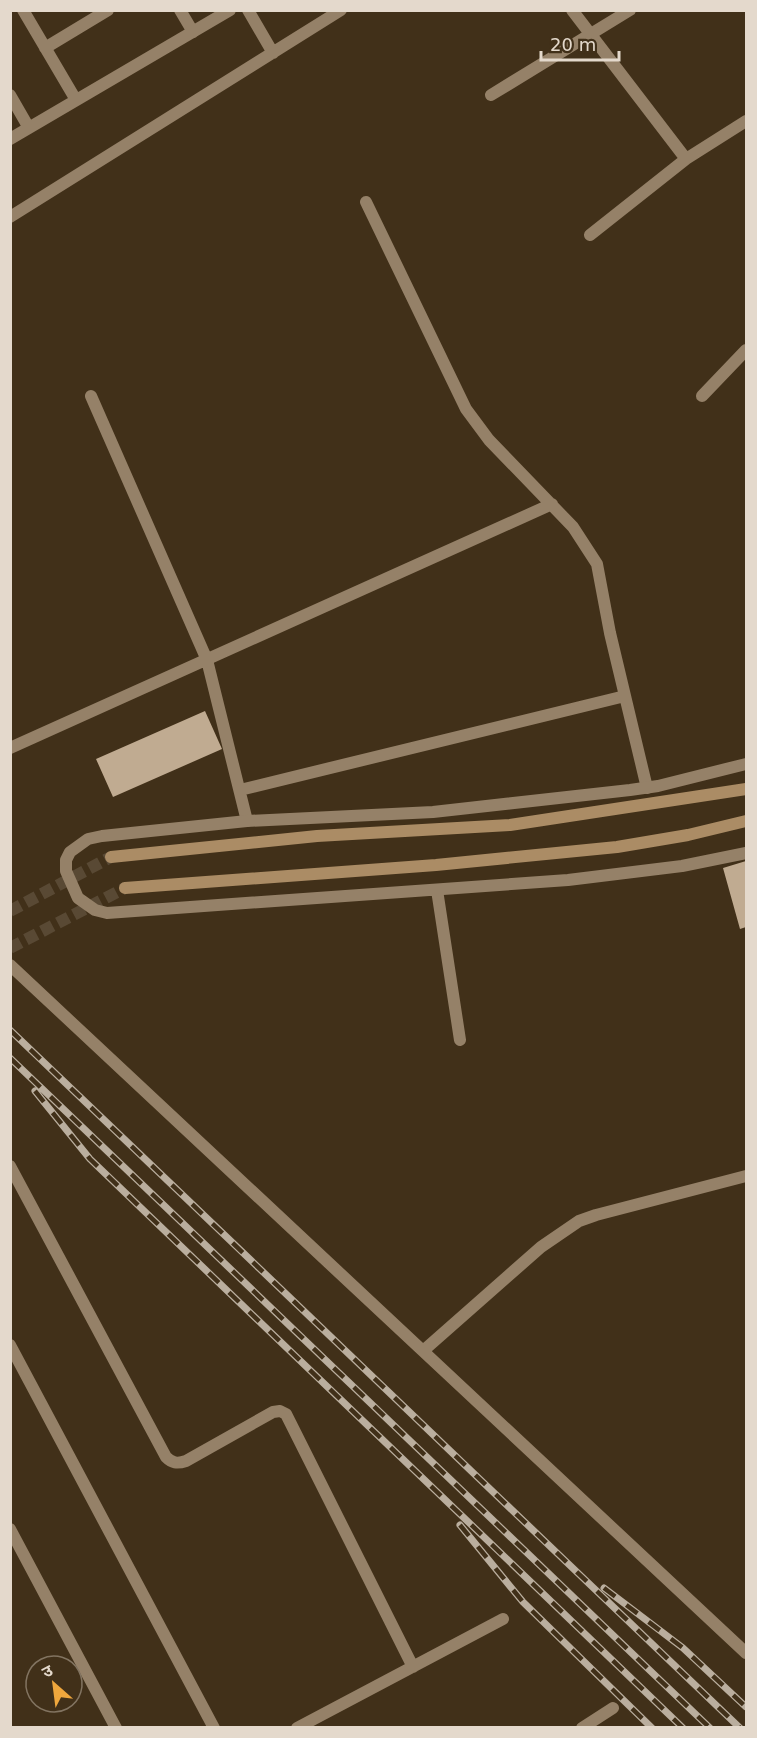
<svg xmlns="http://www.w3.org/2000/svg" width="757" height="1738" font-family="'DejaVu Sans','Noto Sans Devanagari',sans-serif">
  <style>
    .building { fill: #c0ab91 }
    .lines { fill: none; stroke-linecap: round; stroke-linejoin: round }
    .secondary-tunnel { stroke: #594934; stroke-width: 12; stroke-dasharray: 12 6; stroke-linecap: butt }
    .lane { stroke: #958168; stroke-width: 12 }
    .street { stroke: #958168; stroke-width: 12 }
    .secondary { stroke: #ab8c65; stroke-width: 12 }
    .rail-casing { stroke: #baae9e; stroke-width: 7 }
    .rail { stroke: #413019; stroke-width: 4.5; stroke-dasharray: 14; stroke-linecap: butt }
  </style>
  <rect width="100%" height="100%" fill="#413019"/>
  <!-- building -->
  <path class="building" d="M205 711 222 749 113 797 96 759Z
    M746 861V927L740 929 723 868Z"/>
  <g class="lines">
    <!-- secondary-tunnel -->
    <path class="secondary-tunnel" d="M10 911 111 857
      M10 948 125 888"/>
    <!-- lane -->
    <path class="lane" d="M366 202 466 409 489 440 573 527 597 564 610 633 647 788
      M91 396 207 660 247 821
      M10 748 552 504
      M240 790 625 696"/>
    <!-- street -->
    <path class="street" d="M23 10 76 100
      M180 10 193 32
      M248 10 273 53
      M572 10 686 159
      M45 48 108 10
      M10 95 29 128
      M491 95 630 10
      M10 139 230 10
      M10 217 341 10
      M590 235 686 159 746 121
      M702 396 746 350
      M746 764 658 786 630 790 433 812 247 821 102 836 88 839 70 852 66 860V871L78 898 95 910 107 913 568 880 682 866 746 853
      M437 890 460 1040
      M10 965 746 1653
      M10 1166 166 1457C172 1463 177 1464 186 1461L273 1412 280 1411 286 1414 413 1667
      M10 1345 214 1728
      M423 1351 541 1247 579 1221 596 1215 746 1176
      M10 1529 116 1728
      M297 1728 503 1619
      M582 1728 613 1708"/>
    <!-- secondary -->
    <path class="secondary" d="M111 857 317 836 510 825 746 789
      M125 888 436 865 617 847 688 835 746 821"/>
    <defs>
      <path id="rail" d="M10 1030 740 1728
        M10 1058 710 1728
        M35 1091 90 1159 683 1728
        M460 1525 523 1602 652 1728
        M604 1588 683 1648 746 1707"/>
    </defs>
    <!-- rail casing -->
    <use href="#rail" class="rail-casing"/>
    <!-- rail -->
    <use href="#rail" class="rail"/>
  </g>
  <!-- border -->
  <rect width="757" height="1738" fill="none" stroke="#e4d9cc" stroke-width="24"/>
  <!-- north arrow -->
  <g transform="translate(54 1684) rotate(332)"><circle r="28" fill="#413019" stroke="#827461" stroke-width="1.5"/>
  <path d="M0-4.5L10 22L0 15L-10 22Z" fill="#efa73d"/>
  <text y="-9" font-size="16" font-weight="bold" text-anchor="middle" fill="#e4d9cc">उ</text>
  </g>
  <!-- scale -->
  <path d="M541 51v9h78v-9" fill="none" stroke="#e4d9cc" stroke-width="3"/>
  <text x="550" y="51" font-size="18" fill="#e4d9cc" stroke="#413019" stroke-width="4.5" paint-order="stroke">20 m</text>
</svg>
